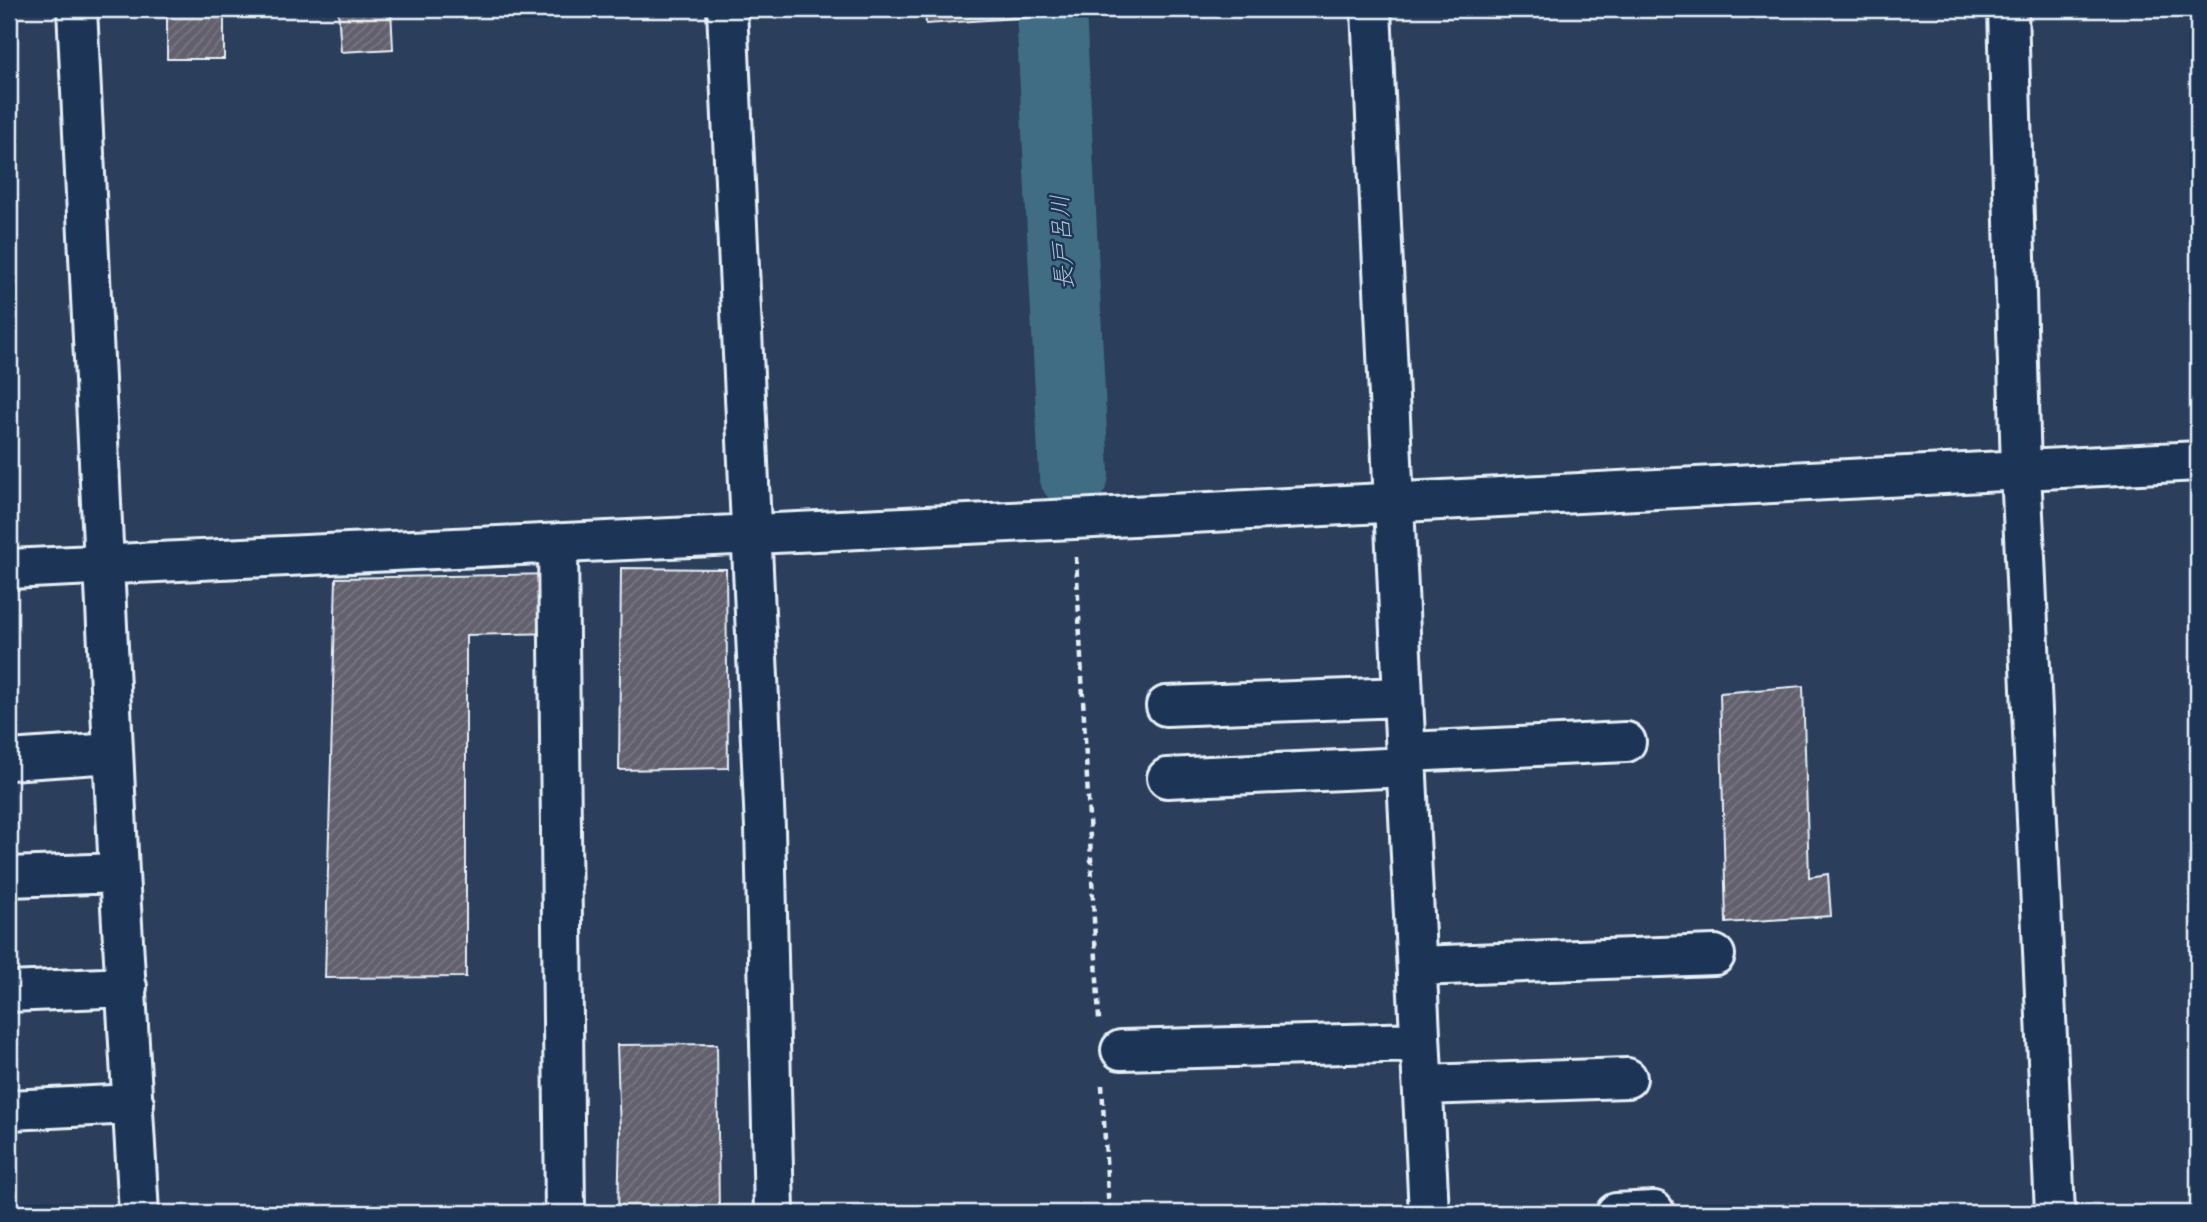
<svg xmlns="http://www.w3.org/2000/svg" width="2207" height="1222" font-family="'Architects Daughter','Klee One',sans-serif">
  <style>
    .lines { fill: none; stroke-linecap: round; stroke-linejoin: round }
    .river { stroke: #416d84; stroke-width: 70 }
    .building { fill: url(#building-hatch); stroke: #e8f1f8; stroke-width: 2 }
    .minor-casing { stroke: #e8f1f8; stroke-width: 44 }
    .path { stroke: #e8f1f8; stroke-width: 4.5; stroke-dasharray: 7 5; stroke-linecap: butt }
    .minor { stroke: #1d3557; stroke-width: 38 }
    .labels { text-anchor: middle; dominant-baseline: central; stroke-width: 5; stroke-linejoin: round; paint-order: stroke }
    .water-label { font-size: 24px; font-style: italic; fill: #aec3cf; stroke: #1d3557 }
  </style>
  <defs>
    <pattern id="building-hatch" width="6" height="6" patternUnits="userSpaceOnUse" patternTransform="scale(1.75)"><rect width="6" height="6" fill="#63606e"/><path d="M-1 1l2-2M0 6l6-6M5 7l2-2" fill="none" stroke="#797783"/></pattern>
  </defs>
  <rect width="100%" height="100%" fill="#2b3e5c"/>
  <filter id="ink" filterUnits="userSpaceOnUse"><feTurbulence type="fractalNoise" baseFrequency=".0143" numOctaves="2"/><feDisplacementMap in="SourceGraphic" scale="14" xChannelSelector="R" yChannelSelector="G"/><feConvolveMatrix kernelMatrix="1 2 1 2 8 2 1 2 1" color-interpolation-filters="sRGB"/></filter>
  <g filter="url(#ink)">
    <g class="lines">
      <!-- river -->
      <path class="river" d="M1051 9 1074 474"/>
    </g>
    <!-- building -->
    <path class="building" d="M167 9H224V59H167Z
      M338 9H391L393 49 341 52Z
      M925 9H1034V17L926 24Z
      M621 568 726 569 728 768 619 770Z
      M556 574 558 633 466 635V977L325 978 336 578Z
      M1803 686 1809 877 1828 874 1831 916 1726 923 1720 693Z
      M717 1044 719 1213H618L620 1132 617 1045Z"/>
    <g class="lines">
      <defs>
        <path id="minor" d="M77 9 119 873 139 1213
          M727 9 765 828 774 1213
          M1371 9 1403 697 1429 1213
          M2008 9 2021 470 2055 1213
          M558 543 565 1213
          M9 569 1074 519 2198 461
          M1166 706 1403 697
          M1406 752 1626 742
          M9 760 113 753
          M1167 778 1407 767
          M9 877 119 873
          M1417 966 1715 955
          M9 992 127 987
          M1121 1050 1420 1042
          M1423 1085 1627 1078
          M9 1110 134 1104
          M1616 1213 1654 1211V1213"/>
      </defs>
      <!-- minor casing -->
      <use href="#minor" class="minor-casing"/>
      <!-- path -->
      <path class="path" d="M1076 557 1099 1020
        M1102 1085 1109 1213"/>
      <!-- minor -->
      <use href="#minor" class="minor"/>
    </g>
  </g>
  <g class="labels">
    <!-- water labels -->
    <g class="water-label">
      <text transform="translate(1063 242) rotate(-93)">長戸呂川</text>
    </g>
  </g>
  <!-- margin -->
  <rect width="2207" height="1222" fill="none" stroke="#1d3557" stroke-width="35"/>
  <rect x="18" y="18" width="2172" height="1187" fill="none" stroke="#e8f1f8" stroke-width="2.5" filter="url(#ink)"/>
</svg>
